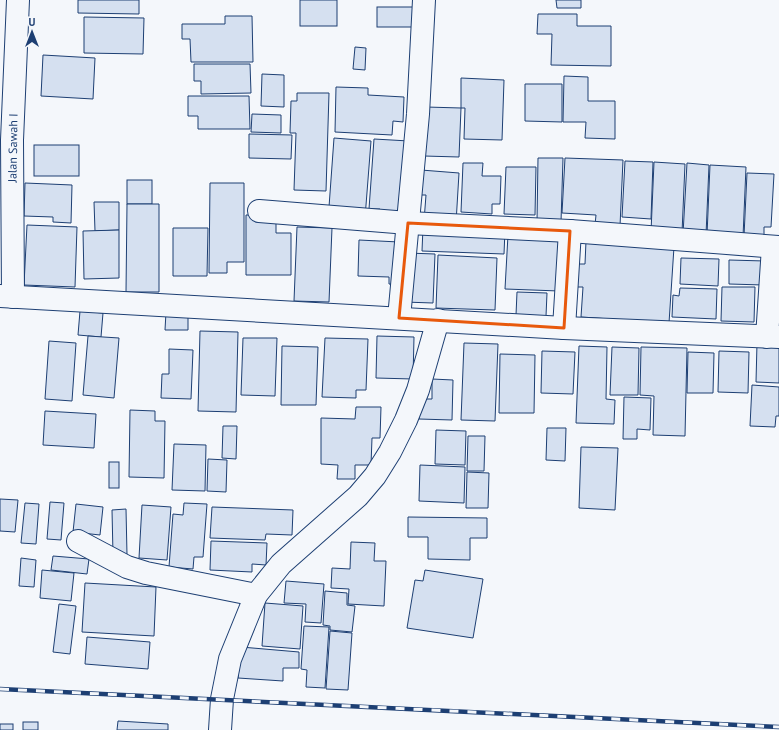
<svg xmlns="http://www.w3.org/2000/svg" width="779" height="730" font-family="'PT Sans',sans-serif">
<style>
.building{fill:#d5e0f0;stroke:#1d3f73}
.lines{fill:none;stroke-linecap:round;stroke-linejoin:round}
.minor-casing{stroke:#1d3f73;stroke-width:24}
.minor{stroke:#f4f7fb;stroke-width:22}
.rail-casing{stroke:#1d3f73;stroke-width:4.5}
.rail{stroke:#f4f7fb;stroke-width:3;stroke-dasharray:9;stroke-linecap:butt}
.marked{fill:none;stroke:#e8590c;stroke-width:3;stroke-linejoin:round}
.labels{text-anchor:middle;stroke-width:3;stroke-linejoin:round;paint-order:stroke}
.street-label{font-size:12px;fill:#1d3f73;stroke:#f4f7fb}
</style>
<rect width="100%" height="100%" fill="#f4f7fb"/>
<g class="building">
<path d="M78,0H139V14L78,13Z"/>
<rect x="300" y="0" width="37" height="26"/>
<path d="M556,0H581V8H557Z"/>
<rect x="377" y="7" width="39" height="20"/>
<path d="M538,14H577V26H611V66L551,65L552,34H537Z"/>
<path d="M225,16H252L253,62H191L190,39H182V24H225Z"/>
<path d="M84,17L144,18L143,54L84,53Z"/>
<path d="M355,47L366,48L365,70L353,69Z"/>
<path d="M43,55L95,58L93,99L41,96Z"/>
<path d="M194,64H250L251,93L201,94V81H194Z"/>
<path d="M262,74L284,75V107L261,106Z"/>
<path d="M564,76L588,77V101H615V139L585,138L586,122H563Z"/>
<path d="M461,78L504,80L502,140L464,139L465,108H461Z"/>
<path d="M525,84H562V122L525,121Z"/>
<path d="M336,87L368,88V95L404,97L403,122L393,121L392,135L335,132Z"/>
<path d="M297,93H329L326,191L294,190L296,133H290L291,101H297Z"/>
<path d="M188,96H249L250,129H198V116H188Z"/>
<path d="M426,107L461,108L459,157L424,156Z"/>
<path d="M252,114L281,115V133L251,132Z"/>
<path d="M249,134L292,135L291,159L249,158Z"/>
<path d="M334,138L371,141L365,218L329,207Z"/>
<path d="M374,139L409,141L405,218L379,217L380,209H369Z"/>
<rect x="34" y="145" width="45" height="31"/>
<path d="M538,158H563L561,222H537Z"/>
<path d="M565,158L623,160L620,226L595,225L596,215L562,213Z"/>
<path d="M625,161L653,162L651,219L622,217Z"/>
<path d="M654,162L685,164L682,233L651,232Z"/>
<path d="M463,163H483L482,176H501L500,204H492V214L461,212Z"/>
<path d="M687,163L709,165L706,235L683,234Z"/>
<path d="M710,165L746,167L743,237L707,235Z"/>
<path d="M506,167H536L535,215L504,214Z"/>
<path d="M421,170L459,173L456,223L424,221L426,195H419Z"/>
<path d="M747,173L774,174L771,227H764V237L744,236Z"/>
<rect x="127" y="180" width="25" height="24"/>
<path d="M25,183L72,185L71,223L53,222V217L24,216Z"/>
<path d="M210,183H244V262H227V273H209Z"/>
<path d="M94,202H119V230L95,231Z"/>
<path d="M127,204H159V292H126Z"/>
<path d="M246,215H276V233H291V275H246Z"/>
<path d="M27,225L77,227L75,287L24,285Z"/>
<path d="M297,227L332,228L329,302L294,301Z"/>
<path d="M423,227L505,230L504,254L422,251Z"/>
<path d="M173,228H208L207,276H173Z"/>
<path d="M119,230V278L84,279L83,231Z"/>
<path d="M508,235L561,237L559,291L505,289Z"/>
<path d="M359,240L399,242L397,285L389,284V277L358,276Z"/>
<path d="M586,241L674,247L669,323L581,317L583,287H573L575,264H585Z"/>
<path d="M407,253L435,254L433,303L404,302Z"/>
<path d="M438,255L497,258L495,310L436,308Z"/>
<path d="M681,258L719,259L718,286L680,284Z"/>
<path d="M729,260L765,261L764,285L729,284Z"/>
<path d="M722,287H755L754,322L721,321Z"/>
<path d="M680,288L717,289L716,319L672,317L673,295L679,296Z"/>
<path d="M517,292L547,293L546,316L516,315Z"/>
<path d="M80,311L103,313L101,337L78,335Z"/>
<path d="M166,312L188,313V330H165Z"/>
<path d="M200,331L238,332L236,412L198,411Z"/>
<path d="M88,336L119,338L114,398L83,395Z"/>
<path d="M377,336L414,337L413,379L376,378Z"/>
<path d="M243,338H277L275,396L241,395Z"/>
<path d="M325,338L368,339L366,390H356V398L322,397Z"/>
<path d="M49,341L76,343L72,401L45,399Z"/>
<path d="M464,343L498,344L495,421L461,420Z"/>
<path d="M757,343L779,344V383L756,382Z"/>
<path d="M282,346L318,347L316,405H281Z"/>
<path d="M579,346L607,347L606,399L615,400L614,424L576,423Z"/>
<path d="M612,347L639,348L638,395H610Z"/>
<path d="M641,347L687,348L685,436L653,435L654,396L640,395Z"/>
<path d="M169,349L193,350L191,399L161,398L162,374H169Z"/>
<path d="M542,351L575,352L573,394L541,393Z"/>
<path d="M719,351L749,352L748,393L718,392Z"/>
<path d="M688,352L714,353L713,393H687Z"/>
<path d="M500,354L535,355L534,413H499Z"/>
<path d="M432,379L453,380L452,420L419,419L420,399H432Z"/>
<path d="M752,385L779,387V416H776L775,427L750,426Z"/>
<path d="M624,397L651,398L650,430L637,429V439H623Z"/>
<path d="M356,407H381L380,438H372L371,465H355V479H337L338,465L321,464V418L355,419Z"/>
<path d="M130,410L155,411V421H165L164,478L129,477Z"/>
<path d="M45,411L96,414L94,448L43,445Z"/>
<path d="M223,426H237L236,459L222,458Z"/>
<path d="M547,428H566L565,461L546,460Z"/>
<path d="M436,430L466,431L465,465L435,464Z"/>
<path d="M468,436H485L484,471H467Z"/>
<path d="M174,444L206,445L205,491L172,490Z"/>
<path d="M581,447L618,448L615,510L579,508Z"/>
<path d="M208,459L227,460L226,492L207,491Z"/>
<rect x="109" y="462" width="10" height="26"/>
<path d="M420,465L465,467L464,503L419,501Z"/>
<path d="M467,472L489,473L488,508H466Z"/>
<path d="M0,499L18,500L15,532L0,531Z"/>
<path d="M50,502L64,503L61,540L47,539Z"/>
<path d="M25,503L39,504L36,544L21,543Z"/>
<path d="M184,503L207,504L203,557H194L193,569L169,567L173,514L183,515Z"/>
<path d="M76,504L103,507L100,535L73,532Z"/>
<path d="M142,505L171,507L167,560L139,558Z"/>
<path d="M212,507L293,510L292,535L266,534L265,540L210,538Z"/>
<path d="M126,509L127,555H113L112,510Z"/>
<path d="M408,517L487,518V538H470V560L428,559V537H408Z"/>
<path d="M211,541L267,543L266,565L252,564V572L210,570Z"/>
<path d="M351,542L375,543L374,561H386L384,606L348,604L349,589L331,588L332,568L350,569Z"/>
<path d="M53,556L89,559L87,574L51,570Z"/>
<path d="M21,558L36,560L34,587L19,586Z"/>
<path d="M42,570L74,573L71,601L40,598Z"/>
<path d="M425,570L483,579L473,638L407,628L415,580L423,581Z"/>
<path d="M286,581L324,584L321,623L305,622L306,604L284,603Z"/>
<path d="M85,583L156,587L154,636L82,632Z"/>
<path d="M325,591L347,593V605L355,606L352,632L330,630V626L323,625Z"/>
<path d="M265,603L303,606L300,649L262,646Z"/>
<path d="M59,604L76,606L70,654L53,652Z"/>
<path d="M304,626L329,627L325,688L306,687L307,670L301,669Z"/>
<path d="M330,631L352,633L348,690L326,689Z"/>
<path d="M87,637L150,642L148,669L85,664Z"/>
<path d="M241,647L299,652V668H283V681L238,678Z"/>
<path d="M118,721L168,724V730H117Z"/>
<rect x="23" y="722" width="15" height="8"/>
<rect x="0" y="724" width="13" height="6"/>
</g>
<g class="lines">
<g class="minor-casing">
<g id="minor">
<path d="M259,211L408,223L570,231L779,247"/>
<path d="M0,296L564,328L779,337"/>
<path d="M13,297L12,140L18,0"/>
<path d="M399,318L418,114L424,0"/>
<path d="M564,328L570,231"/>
<path d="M767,337L773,247"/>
<path d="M78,541L127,567L146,573L256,595"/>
<path d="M220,730L222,699L230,659L256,595L281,564L358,496L375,476L390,452L406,420L418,390L438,320"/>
</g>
</g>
<use href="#minor" class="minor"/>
<g class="rail-casing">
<path id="rail" d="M0,689L779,727"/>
</g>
<use href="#rail" class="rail"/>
</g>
<path class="marked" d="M408,223L570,231L564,328L399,318Z"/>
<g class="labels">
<g class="street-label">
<text transform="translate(13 148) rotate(-89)" y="4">Jalan Sawah I</text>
</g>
</g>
<g transform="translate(32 32)" stroke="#f4f7fb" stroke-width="3" paint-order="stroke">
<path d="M0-3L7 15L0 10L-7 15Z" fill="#1d3f73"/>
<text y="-6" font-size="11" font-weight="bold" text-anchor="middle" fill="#1d3f73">U</text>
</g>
</svg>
